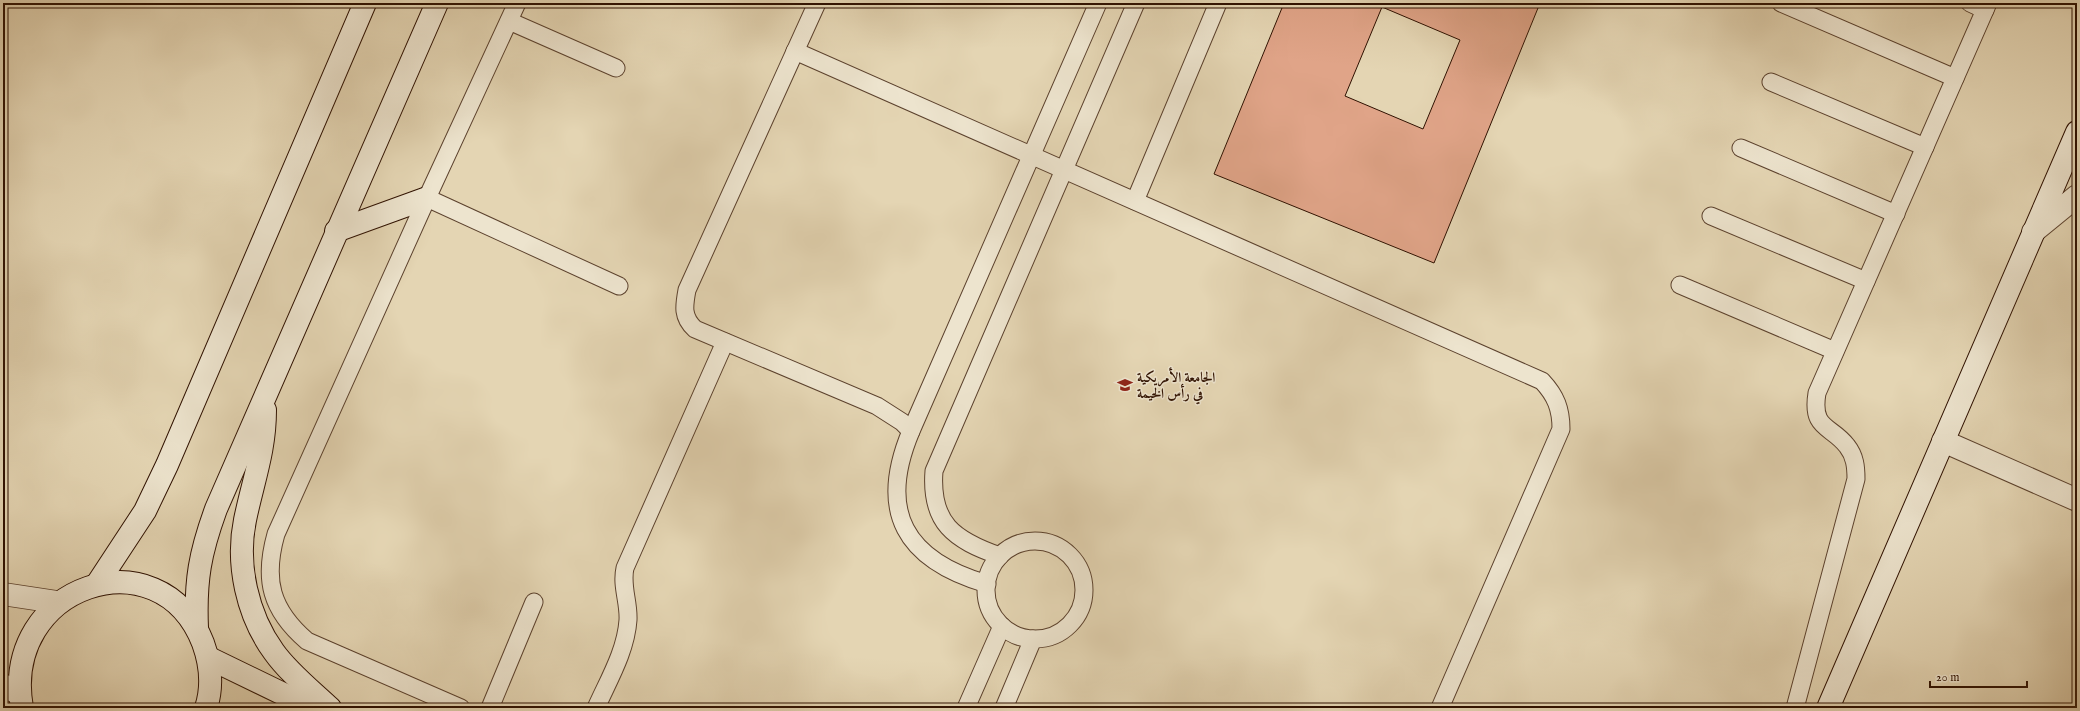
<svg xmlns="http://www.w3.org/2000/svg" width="2080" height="711" font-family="'IM FELL English',Amiri,serif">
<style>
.building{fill:#e0a488;stroke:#2f1101;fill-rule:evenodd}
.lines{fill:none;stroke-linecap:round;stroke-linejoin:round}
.lane-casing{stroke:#5c422e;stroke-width:19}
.street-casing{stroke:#5c422e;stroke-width:24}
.secondary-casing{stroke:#2f1101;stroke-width:24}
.lane{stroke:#ede4ce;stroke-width:17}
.street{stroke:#ede4ce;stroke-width:22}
.secondary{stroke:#ede4ce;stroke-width:22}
.labels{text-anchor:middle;stroke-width:3;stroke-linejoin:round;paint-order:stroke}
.poi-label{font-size:14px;font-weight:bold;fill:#2f1101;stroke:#ede4ce;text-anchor:start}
</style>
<rect width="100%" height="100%" fill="#e4d5b3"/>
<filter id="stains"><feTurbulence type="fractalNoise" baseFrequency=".005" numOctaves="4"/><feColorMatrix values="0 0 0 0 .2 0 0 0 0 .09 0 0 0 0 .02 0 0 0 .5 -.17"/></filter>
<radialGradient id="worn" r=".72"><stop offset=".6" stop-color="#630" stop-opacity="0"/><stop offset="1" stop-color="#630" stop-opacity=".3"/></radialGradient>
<path class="building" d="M1284,3H1526L1538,8L1434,263L1214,174ZM1382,7L1460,40L1423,129L1345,96Z"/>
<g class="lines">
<g class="lane-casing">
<g id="lane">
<path d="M817,3L687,290C684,306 682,317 695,329L877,406L902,422L911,431"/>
<path d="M1781,3L1955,78"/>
<path d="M1970,3L1985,10"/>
<path d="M509,21L616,68"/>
<path d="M795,51L1542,381C1556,396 1561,409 1561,429L1440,708"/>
<path d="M1771,82L1925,147"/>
<path d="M1741,148L1896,214"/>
<path d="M427,198L619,286"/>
<path d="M1135,201L1218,3"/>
<path d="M1711,216L1866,281"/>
<path d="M1680,285L1835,351"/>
<circle cx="1035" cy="590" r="49"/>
<path d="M1000,556C954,540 930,523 934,471L1136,3"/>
<path d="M987,584C905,560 877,512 911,431L1098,3"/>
<path d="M461,708L307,641C271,610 263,580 276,534L427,198L517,3"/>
<path d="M490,708L534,602"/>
<path d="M596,708C608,681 626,651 628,620C629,602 621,586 625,568L725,342"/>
<path d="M966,708L1002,626"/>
<path d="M1004,708L1033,639"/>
<path d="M1795,708L1856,479C1856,467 1855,456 1847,446C1831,425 1811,430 1817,393L1988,3"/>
</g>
</g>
<g class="street-casing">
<g id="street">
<path d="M2033,232L2077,196"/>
<path d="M1943,441L2077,500"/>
<path d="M3,594L56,602"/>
<path d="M3,685L19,694"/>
</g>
</g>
<g class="secondary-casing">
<g id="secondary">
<path d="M336,231L427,198"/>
<path d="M265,410C265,451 253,481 245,520C236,564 247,615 274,652C289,673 311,690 330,708"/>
<path d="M97,584L145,511L167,465L365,3"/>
<path d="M197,628C195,580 200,553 216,509L437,3"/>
<path d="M209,658L312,708"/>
<path d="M22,708C0,585 160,532 203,643C211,665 213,686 206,708"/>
<path d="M1828,708L2077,132"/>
</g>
</g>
<use href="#lane" class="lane"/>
<use href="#street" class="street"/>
<use href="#secondary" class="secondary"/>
</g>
<defs>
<g id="university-bare" transform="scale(1.2)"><path d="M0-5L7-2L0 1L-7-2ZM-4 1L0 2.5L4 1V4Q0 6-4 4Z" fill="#8f2418" stroke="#ede4ce" stroke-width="2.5" paint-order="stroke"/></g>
</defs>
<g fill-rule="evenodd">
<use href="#university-bare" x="1125" y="385"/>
</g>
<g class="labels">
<g class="poi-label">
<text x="1137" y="382">الجامعة الأمريكية<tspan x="1137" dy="16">في رأس الخيمة</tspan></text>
</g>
</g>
<rect width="2080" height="711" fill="none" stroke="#e4d5b3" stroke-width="16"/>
<rect x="4" y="4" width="2072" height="703" fill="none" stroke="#2f1101" stroke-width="2"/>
<rect x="8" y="8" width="2064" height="695" fill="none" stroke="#2f1101"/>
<path d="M1930 681v6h97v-6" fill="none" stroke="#2f1101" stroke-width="2"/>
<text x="1936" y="681" font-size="12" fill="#2f1101" stroke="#ede4ce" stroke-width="3" paint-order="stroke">20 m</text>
<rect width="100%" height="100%" filter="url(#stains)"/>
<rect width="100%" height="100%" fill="url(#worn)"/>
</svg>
